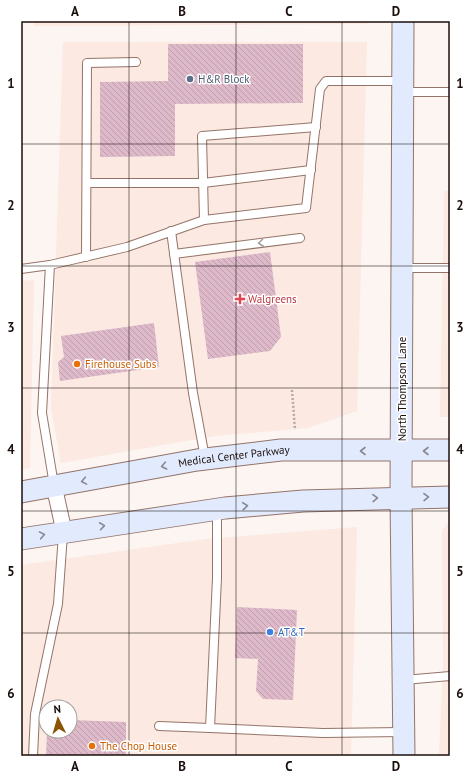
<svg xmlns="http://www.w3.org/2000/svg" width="471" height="777" font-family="'PT Sans',sans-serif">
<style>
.built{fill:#fbe9e2;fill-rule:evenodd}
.building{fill:url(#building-back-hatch)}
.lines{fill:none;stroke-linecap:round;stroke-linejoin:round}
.lane-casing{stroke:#947468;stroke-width:10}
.street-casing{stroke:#947468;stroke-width:17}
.secondary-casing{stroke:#947468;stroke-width:23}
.path{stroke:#b3aba7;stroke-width:2.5;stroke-dasharray:2 2;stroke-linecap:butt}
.lane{stroke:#fff;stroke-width:8}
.street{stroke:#fff;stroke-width:15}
.secondary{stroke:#e2eafe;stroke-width:21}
.oneway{stroke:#a49f9d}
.oneway2{stroke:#888791}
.grid{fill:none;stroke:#1b0f0b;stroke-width:1;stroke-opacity:0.55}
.service-dot{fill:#5c6f8a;stroke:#fff;stroke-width:1.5}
.health-dot{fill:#e0444e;stroke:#fff;stroke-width:1.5}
.food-dot{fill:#e8710a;stroke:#fff;stroke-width:1.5}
.shop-dot{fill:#3f7fe0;stroke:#fff;stroke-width:1.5}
.labels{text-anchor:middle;stroke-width:3;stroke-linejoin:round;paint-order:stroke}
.service-label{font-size:11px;fill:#4e5e75;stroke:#fff;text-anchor:start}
.health-label{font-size:11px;fill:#be3a42;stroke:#fff;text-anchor:start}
.food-label{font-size:11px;fill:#c56008;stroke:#fff;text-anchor:start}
.street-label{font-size:11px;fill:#1b0f0b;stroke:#fff}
.shop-label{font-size:11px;fill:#366cbe;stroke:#fff;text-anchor:start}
.neatline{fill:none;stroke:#1b0f0b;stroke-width:1.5}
.grid-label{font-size:13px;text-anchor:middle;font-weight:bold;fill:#1b0f0b}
</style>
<defs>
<pattern id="building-back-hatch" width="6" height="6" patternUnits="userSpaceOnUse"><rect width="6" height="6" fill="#ddb9c9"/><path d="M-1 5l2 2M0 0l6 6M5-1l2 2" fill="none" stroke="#bd9eab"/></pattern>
</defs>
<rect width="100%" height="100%" fill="#fcf5f2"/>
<g class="built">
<path d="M34,21H369V24L34,26Z"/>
<path d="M63,42H367L357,411L308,428L215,436L61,463L51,408Z"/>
<path d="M450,190V417H440L444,191Z"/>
<path d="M34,280L30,468L21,470V281Z"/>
<path d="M450,520V756H439L443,665L442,531Z"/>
<path d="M357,527L351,756H21V565L206,539ZM46,707H70V731H46Z"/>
</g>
<g class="building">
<path d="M168,44H303V103L175,104V156L100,157V82L168,81Z"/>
<path d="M270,252L281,337L270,351L208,359L195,262Z"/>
<path d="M154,323L159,367L60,381L58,362L64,357L61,336Z"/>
<path d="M237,607L297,610L293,700L263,699L256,691L258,659L235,658Z"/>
<path d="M70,720L126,722V756H46L47,731H70Z"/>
</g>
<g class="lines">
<g class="lane-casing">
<g id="lane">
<path d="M403,92H450"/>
<path d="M87,183H203L311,170"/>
<path d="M204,220L202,136L316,127"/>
<path d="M171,231L193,393L205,458"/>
<path d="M174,254L300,238"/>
<path d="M86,257L87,63L136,62"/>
<path d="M50,265L42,413L54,485"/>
<path d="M402,268H450"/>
<path d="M21,269L50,265L127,247L204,220L306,208L320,89L326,81H402"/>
<path d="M217,509V578L210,728L323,733L403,732"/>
<path d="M404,680L450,676"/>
<path d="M159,726L210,728"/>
<path d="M33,756L35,714L58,604L63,534"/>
</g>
</g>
<g class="street-casing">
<path id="street" d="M54,486L64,531"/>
</g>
<g class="secondary-casing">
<g id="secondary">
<path d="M403,21L401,497L404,756"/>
<path id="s1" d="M21,492L197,460L281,450H450"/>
<path d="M21,539L225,508L303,501L450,497"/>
</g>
</g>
<path class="path" d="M292,390L295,430"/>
<use href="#lane" class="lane"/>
<use href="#street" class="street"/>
<use href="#secondary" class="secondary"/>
</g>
<defs><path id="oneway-chevron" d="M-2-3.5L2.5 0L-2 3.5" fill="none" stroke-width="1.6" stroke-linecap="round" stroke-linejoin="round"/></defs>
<use class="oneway" href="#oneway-chevron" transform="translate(261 243) rotate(173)"/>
<g class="oneway2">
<use href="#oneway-chevron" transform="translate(363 451) rotate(-180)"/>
<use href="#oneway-chevron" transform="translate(426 451) rotate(180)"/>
<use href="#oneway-chevron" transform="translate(164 466) rotate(169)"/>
<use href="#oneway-chevron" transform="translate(84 481) rotate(170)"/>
<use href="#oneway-chevron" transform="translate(426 497) rotate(-1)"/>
<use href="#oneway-chevron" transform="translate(375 498) rotate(-2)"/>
<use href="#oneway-chevron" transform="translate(245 506) rotate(-5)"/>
<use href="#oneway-chevron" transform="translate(102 526) rotate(-8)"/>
<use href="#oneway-chevron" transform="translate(42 535) rotate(-10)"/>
</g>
<path class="grid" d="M129,21V756M236,21V756M342,21V756M21,144H450M21,266H450M21,388H450M21,511H450M21,633H450"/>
<circle class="service-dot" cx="190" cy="79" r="4"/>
<path class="health-dot" d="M238 293h4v4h4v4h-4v4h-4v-4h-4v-4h4z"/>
<g class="food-dot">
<circle cx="77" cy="364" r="4"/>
<circle cx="92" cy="746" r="4"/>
</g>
<circle class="shop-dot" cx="270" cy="632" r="4"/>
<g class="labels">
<g class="service-label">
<text x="198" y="83">H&amp;R Block</text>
</g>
<g class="health-label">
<text x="248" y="303">Walgreens</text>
</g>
<g class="food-label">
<text x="85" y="368">Firehouse Subs</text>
<text x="100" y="750">The Chop House</text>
</g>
<g class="street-label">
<text transform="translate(402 389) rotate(-90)" y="4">North Thompson Lane</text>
<text dy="4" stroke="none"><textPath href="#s1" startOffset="216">Medical Center Parkway</textPath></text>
</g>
<g class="shop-label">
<text x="278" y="636">AT&amp;T</text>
</g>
</g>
<rect width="471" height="777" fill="none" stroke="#ffffff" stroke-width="44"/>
<g transform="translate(58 719) rotate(355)"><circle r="19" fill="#ffffff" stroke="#a49f9d"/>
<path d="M0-3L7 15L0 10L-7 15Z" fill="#8b5306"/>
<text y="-6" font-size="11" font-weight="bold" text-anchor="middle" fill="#1b0f0b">N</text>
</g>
<rect x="22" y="22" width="427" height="733" class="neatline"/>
<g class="grid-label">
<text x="75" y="16">A</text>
<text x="182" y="16">B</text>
<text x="289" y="16">C</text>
<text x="396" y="16">D</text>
<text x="11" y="88">1</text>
<text x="460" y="88">1</text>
<text x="11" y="210">2</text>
<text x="460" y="210">2</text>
<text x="11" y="332">3</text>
<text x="460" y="332">3</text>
<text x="11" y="454">4</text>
<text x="460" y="454">4</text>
<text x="11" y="576">5</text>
<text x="460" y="576">5</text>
<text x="11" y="698">6</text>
<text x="460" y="698">6</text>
<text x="75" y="771">A</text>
<text x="182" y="771">B</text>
<text x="289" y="771">C</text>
<text x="396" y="771">D</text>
</g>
</svg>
